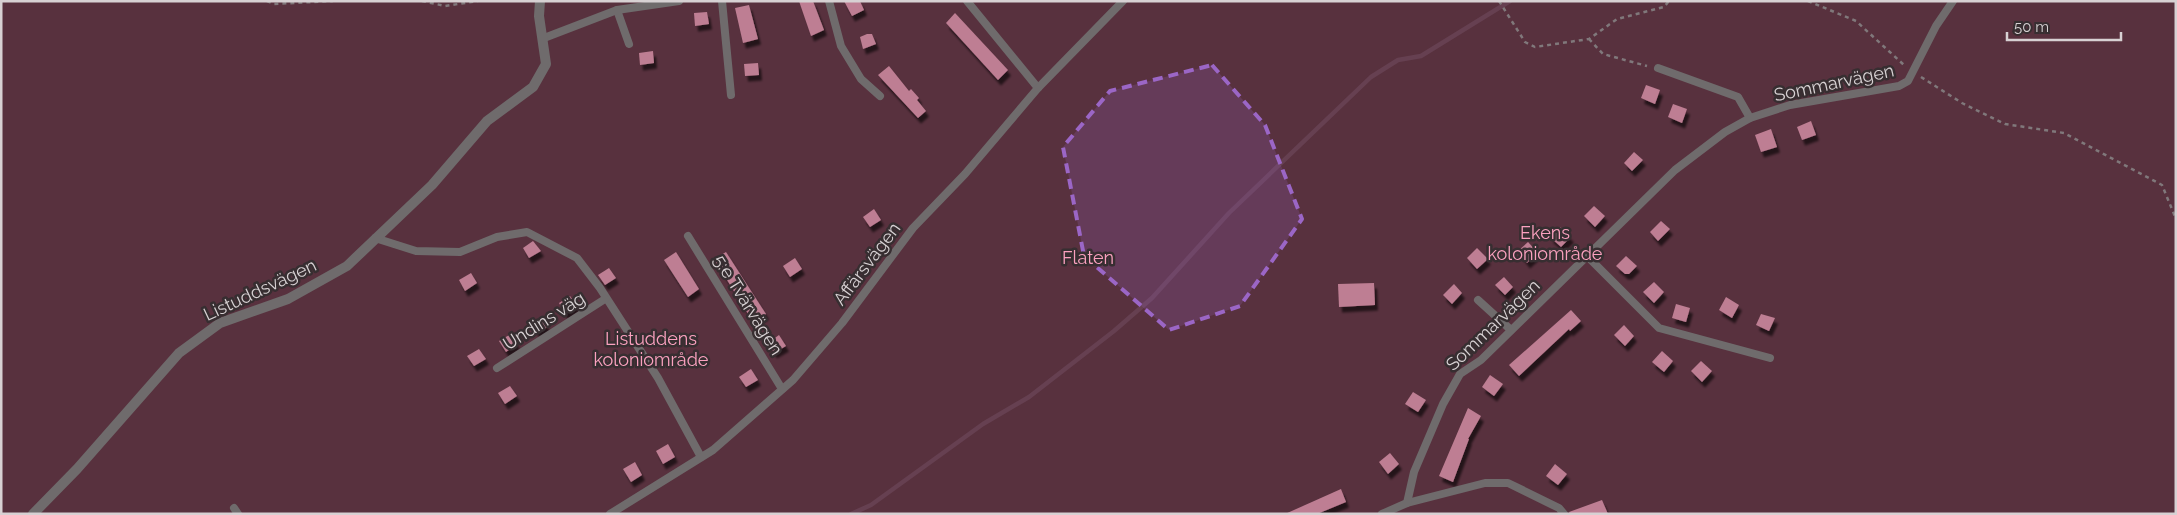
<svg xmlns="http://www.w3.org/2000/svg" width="2177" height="515" font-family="Raleway,sans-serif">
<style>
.green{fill:#58313e}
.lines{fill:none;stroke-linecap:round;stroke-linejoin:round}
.stream{stroke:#664051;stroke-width:4.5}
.building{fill:#be7e93;filter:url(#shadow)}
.path{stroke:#80787b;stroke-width:2.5;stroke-dasharray:4 4;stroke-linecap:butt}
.service{stroke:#6f6b6c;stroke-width:8}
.minor{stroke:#6f6b6c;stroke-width:10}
.marked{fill:#9b66c6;fill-opacity:0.2;stroke:#9b66c6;stroke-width:4;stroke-dasharray:10 6;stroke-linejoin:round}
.labels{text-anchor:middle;stroke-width:5;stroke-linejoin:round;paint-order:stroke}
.street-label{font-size:18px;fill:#d7d1d3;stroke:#372e31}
.park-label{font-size:18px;fill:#fba1bf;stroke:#372e31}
</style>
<defs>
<filter id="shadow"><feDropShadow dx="3" dy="5.5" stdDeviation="1" flood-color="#0009"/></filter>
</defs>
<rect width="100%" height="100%" fill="#372e31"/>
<rect class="green" x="1" y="1" width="2175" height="513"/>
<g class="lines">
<path class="stream" d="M851,514L871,505L983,424L1029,397L1114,331L1152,298L1229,213L1371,77L1398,60L1421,56L1510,1"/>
</g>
<g class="building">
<path d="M799,1H813L824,30L811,36Z"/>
<path d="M844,1H860L864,10L852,16Z"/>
<path d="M749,5L758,39L743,43L735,8Z"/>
<path d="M707,12L709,24L695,26L694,13Z"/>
<path d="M955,13L1008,70L998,80L946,23Z"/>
<path d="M867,34H872L876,44L863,49L860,37Z"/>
<path d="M653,51L654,63L640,65L639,53Z"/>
<path d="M758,63L759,75L745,76L744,64Z"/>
<path d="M889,66L909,91L911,89L919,98L917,100L926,111L918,118L878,75Z"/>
<path d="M1646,85L1660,90L1655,104L1641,98Z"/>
<path d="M1673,104L1687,109L1682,123L1668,117Z"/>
<path d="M1811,121L1816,135L1802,140L1797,127Z"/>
<path d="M1771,129L1777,147L1761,152L1755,135Z"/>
<path d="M1634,152L1643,160L1632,171L1624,163Z"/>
<path d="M1594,206L1605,216L1595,227L1584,216Z"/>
<path d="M874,209L881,220L870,227L863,217Z"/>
<path d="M1661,221L1670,229L1658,241L1650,232Z"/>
<path d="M1560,227L1571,237L1561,247L1550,237Z"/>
<path d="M533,241L541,251L529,258L523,248Z"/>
<path d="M1528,242L1538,253L1527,263L1518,251Z"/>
<path d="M1477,248L1488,259L1477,269L1467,258Z"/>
<path d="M676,252L699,289L688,297L664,260Z"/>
<path d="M726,252L766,314L753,322L714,259Z"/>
<path d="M1626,256L1637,266L1629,274H1625L1616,266Z"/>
<path d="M795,258L802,269L790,277L783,266Z"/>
<path d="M609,268L616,278L605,285L598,275Z"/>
<path d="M471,273L477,283L465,291L459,280Z"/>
<path d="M1504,277L1513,287L1505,295L1495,285Z"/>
<path d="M1654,282L1664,292L1654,303L1643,292Z"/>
<path d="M1374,283L1375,305L1339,307L1338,284Z"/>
<path d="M1454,284L1462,293L1452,304L1443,295Z"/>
<path d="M570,296L577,306L565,314L559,303Z"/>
<path d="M1726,297L1739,305L1732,318L1719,310Z"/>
<path d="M1676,304L1690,308L1686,322L1672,318Z"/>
<path d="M1571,310L1581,321L1570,331L1569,329L1519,376L1509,365Z"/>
<path d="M1761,314L1775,318L1769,331L1756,325Z"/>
<path d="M541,317L548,327L537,333L531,323Z"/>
<path d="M1624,325L1634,336L1625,346L1614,335Z"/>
<path d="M511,334L517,344L506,352L499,341Z"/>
<path d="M779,335L786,346L774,353L768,343Z"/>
<path d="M479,349L486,359L474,366L467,356Z"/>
<path d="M1662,351L1673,361L1664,372L1652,362Z"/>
<path d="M1701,361L1712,371L1702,382L1691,371Z"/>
<path d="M751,369L758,380L746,387L739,377Z"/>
<path d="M1490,375L1503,384L1494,396L1482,387Z"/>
<path d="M510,386L517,396L505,404L498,393Z"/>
<path d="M1413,392L1426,400L1418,412L1405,404Z"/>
<path d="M1468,408L1481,416L1468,439H1469L1453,482L1439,476Z"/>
<path d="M668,444L675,457L663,464L656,451Z"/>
<path d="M1390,453L1399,464L1388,474L1379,462Z"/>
<path d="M635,462L642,475L631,482L623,469Z"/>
<path d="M1555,464L1567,474L1558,485L1546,476Z"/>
<path d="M1341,489L1346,502L1317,514H1285Z"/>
<path d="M1602,500L1608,514H1570L1569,512Z"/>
</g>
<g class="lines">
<g class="path">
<path d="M267,1L274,4L333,1"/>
<path d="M422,1L445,6L478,1"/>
<path d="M1499,1L1525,42L1535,47L1589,39L1617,19L1664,7L1669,1"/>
<path d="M1808,1L1856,21L1904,65"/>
<path d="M1589,39L1603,54L1647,66"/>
<path d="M1921,77L1962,103L2005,124L2064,133L2162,185L2176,219"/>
</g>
<g class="service">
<path d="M722,1L731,95"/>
<path d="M829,1L841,46L861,79L880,96"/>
<path d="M967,1L1038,88"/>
<path d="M617,10L629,44"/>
<path d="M544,38L617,10L679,1"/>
<path d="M1658,68L1738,97L1750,118"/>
<path d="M688,236L782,389"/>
<path d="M375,238L416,251L460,252L497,237L527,232L577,258L600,288L658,378L701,457"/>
<path d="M1587,256L1659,328L1770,358"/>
<path d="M1478,300L1511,330"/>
<path d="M497,368L605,299"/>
<path d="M1407,503L1485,483H1508L1559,508L1564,514"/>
<path d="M234,508L238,514"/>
<path d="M610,514L713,450L793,380L842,323L913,228L965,174L1038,88L1123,1"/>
<path d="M1382,514L1407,503L1414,472L1443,404L1460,374L1481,360L1675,170L1725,132L1750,118L1790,105L1899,86L1908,81L1936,26L1953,1"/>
</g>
<path class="minor" d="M33,514L77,469L179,353L220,323L288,299L347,266L432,185L487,121L533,87L546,64L539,16L540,1"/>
</g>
<path class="marked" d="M1212,65L1265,125L1302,219L1240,306L1169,330L1084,256L1063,147L1110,91Z"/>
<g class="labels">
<g class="street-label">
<text transform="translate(1834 83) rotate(-12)" y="6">Sommarvägen</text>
<text transform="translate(867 264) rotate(-53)" y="6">Affärsvägen</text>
<text transform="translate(260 290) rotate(-25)" y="6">Listuddsvägen</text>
<text transform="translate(748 305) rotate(58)" y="6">5:e Tvärvägen</text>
<text transform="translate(544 321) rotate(-32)" y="6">Undins väg</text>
<text transform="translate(1493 325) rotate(-44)" y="6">Sommarvägen</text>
</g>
<g class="park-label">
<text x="1545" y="239">Ekens<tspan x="1545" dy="21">koloniområde</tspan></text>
<text x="1088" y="264">Flaten</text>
<text x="651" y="345">Listuddens<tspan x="651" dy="21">koloniområde</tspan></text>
</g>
</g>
<rect width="2177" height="515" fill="none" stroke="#d7d1d3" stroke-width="5"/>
<path d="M2007 32v8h114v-8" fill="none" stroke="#d7d1d3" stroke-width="2.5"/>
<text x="2014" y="32" font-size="15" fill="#d7d1d3" stroke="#372e31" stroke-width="4" paint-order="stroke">50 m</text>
</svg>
